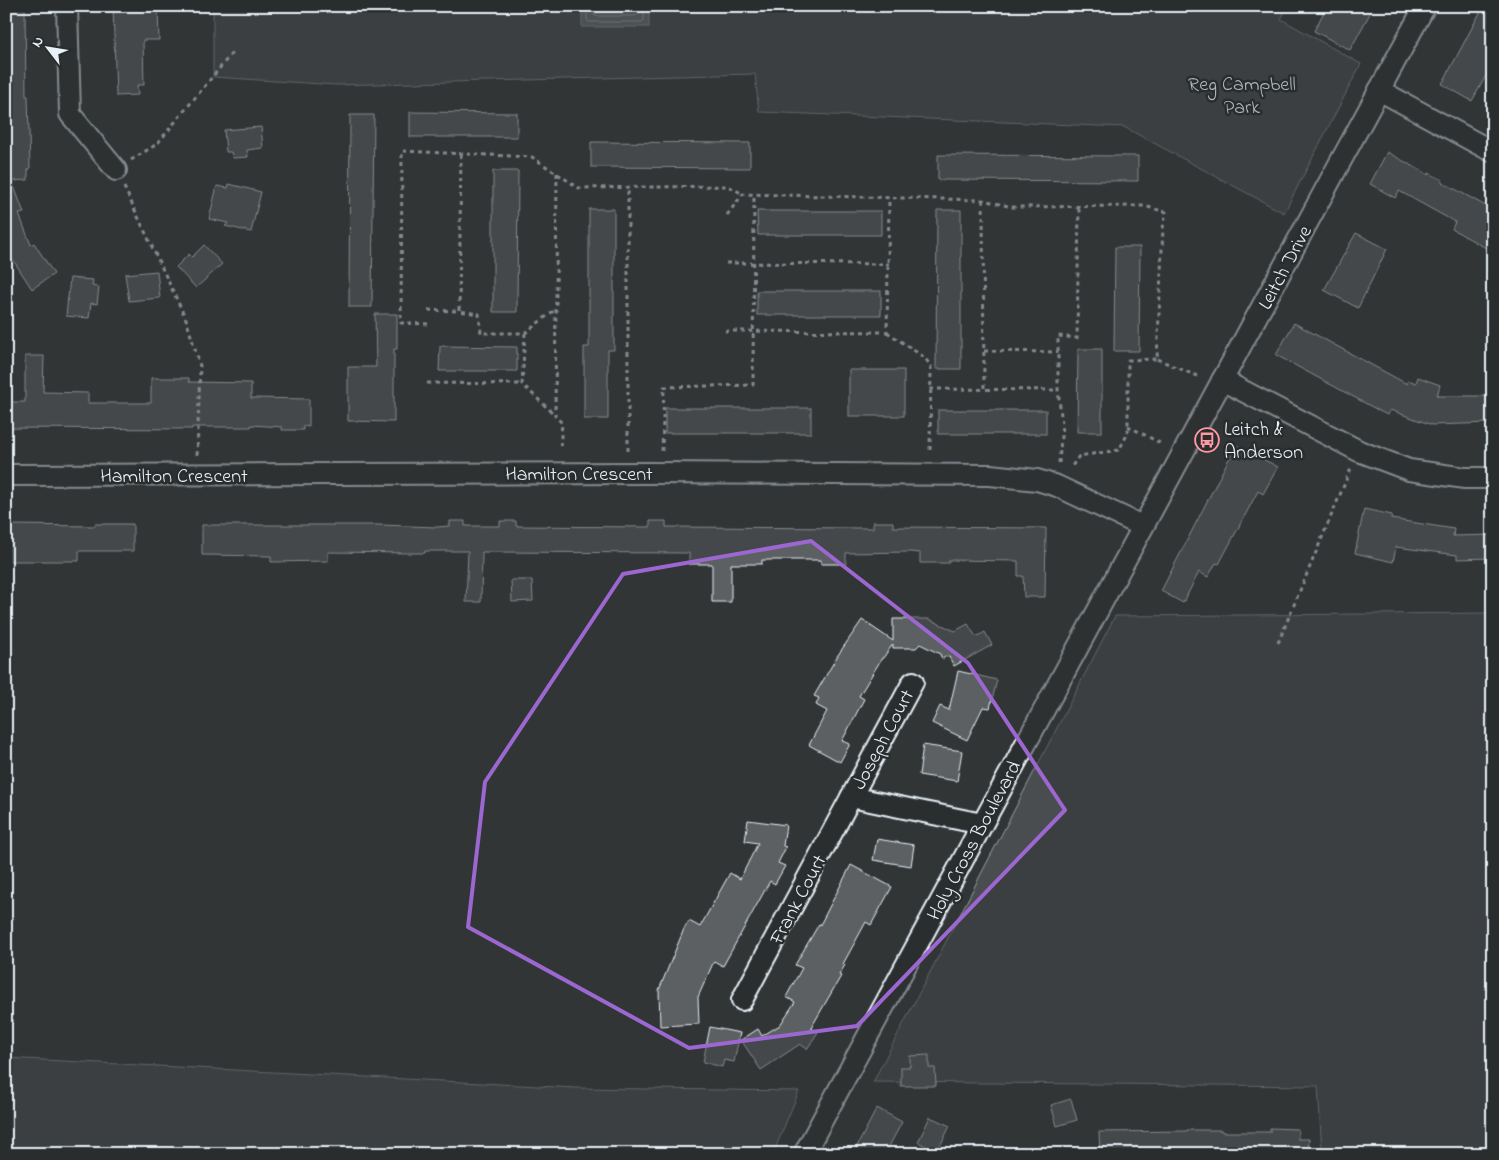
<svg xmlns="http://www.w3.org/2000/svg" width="1499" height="1160" font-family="'Indie Flower',sans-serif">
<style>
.green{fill:#494d4f;stroke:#989fa4}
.water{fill:#6e7376;stroke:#9fa5aa}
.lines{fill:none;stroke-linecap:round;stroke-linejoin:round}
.shore{stroke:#b7bfc4;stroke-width:1}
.building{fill:#5c6063;stroke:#e8f1f8}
.street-casing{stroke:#e8f1f8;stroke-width:24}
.path{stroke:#e8f1f8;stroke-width:3;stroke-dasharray:4 4;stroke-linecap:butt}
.street{stroke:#2a2d2e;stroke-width:20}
.marked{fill:none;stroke:#9c67d0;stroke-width:4;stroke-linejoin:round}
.labels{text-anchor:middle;stroke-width:5;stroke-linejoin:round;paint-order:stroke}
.park-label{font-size:20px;fill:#b0b8bd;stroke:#2a2d2e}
.street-label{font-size:20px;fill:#e8f1f8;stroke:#2a2d2e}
.poi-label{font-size:20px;fill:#e8f1f8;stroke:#2a2d2e;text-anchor:start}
</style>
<rect width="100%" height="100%" fill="#323536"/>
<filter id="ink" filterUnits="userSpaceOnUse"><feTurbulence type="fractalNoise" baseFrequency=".02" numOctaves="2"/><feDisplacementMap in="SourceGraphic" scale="10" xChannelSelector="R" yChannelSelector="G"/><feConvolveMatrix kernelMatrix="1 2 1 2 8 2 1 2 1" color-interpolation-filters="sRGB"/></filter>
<g filter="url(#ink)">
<g class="green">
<path d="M213,6H1288L1281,19L1361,64L1284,213L1124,127L759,112L755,74L336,85L213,77Z"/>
<path d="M1493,613V1154H1322L1318,1086L873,1082L1115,616Z"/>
<path d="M6,1058L576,1088L799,1091L773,1154H6Z"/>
</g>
<rect class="water" x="582" y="6" width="67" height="21"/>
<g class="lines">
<g class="shore">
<path d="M587,6V20L589,22H642L644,20V6"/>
<path d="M593,6V14L595,16H635L638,14V6"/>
</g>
</g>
<g class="building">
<path d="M113,6H158L159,40H143L144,85H137L138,95L116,96Z"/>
<path d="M1327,6H1374L1350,50L1314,31Z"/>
<path d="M1483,7L1493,13V63L1472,101L1442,84Z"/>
<path d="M25,8L26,96H28L30,169L28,170V180L12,181L24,213L19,214L31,245L34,243L54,274L32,289L6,249V9Z"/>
<path d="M410,112L517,113V137H410Z"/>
<path d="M350,115H374L372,307H349Z"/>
<path d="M261,127L263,148L247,150L248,157L233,158L231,152H226L224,130Z"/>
<path d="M591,142L750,143V168L591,167Z"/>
<path d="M1387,152L1429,175V173L1443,180L1442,182L1493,210V252L1452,229L1455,222L1399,191L1395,198L1370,184Z"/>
<path d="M938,155L1138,156V181L938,180Z"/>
<path d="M493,171H518L517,312H493Z"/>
<path d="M229,184L261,192L251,232L225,226L228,223L209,219L217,186L228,188Z"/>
<path d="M589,209H614V350H608V419H584V347H589Z"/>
<path d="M937,210H961V369H936Z"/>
<path d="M757,211H881V235H758Z"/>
<path d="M1356,233L1387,249L1358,308L1324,290Z"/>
<path d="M204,245L222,264L196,288L176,267L189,254L192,257Z"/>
<path d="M1115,247H1140L1139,351H1114Z"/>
<path d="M157,271L160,298L129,301L125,274Z"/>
<path d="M70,278L93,280L92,286L99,287L97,304L91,303L89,318L66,316Z"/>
<rect x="757" y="291" width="124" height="24"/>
<path d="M375,314H397V349H394V422L348,421V367H376Z"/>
<path d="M1294,323L1407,384L1408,380L1416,383L1418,377L1440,385L1437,396H1493V423L1432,425L1390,410L1387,415L1276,355Z"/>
<path d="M440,346L517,347V371H439Z"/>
<path d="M1078,349H1102V432H1077Z"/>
<path d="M25,356H44L43,392L88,393V403H151V378H189V382L251,383V398L309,399V427L303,426V430H282V427L251,425V427H192V429L6,428V402H25Z"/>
<rect x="849" y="370" width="55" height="46"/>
<rect x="665" y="408" width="146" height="25"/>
<rect x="938" y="410" width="108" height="24"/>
<path d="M1236,445L1278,467L1263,494L1258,491L1219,564L1216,563L1208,577L1199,572L1183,603L1161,591Z"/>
<path d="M1364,509L1392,515L1391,519L1454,529L1453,536L1493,535V558L1457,559V555L1396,547L1393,562L1355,553Z"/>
<path d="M450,521H465V526H500V521H516V526L650,527V521H666V527L873,528V522H893V527L1046,528L1045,597H1024L1023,576H1018V561L949,560V563H920V553L910,552L846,553V564H821V560H762V564H731V602H712V564H689V553L482,552L481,602H466L468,551H425V553H412L328,552V561L271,562V556L202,555V525H380L437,527L450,526Z"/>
<path d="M95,524H133V551H79V561H9L10,525L95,526Z"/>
<path d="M511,580H532L533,601L512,602Z"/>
<path d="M893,619H929L955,631L968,624L976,637L985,632L992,645L954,666L948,655L942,659L940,654L920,644L916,648H893V644L883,658H882L859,696L864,699L842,741L850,744L840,762L809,745L827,711L816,705L819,698L814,696L838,655L862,620L893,641Z"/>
<path d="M958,671L997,680L990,708L983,707L967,740L932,723L940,706L949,710Z"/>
<path d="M923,745L962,751L957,781L919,775Z"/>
<path d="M748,820L786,825L783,846L786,847L778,863L785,866L775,884L770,881L723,966L714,961L698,997L699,1024L660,1026L659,990L684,929L689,921L700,927L730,873L740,879L758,843L745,841Z"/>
<path d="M877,839L914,845L911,866L873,860Z"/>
<path d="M851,865L892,887L871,925L866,922L843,964L845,965L839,975L841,976L811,1028L818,1032L807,1049L800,1044L761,1070L741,1040L758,1029L762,1036L780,1025L795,1002L786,997L802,968L795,965L819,924L820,925Z"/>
<path d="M710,1027L740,1033L734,1062L724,1060L722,1067L703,1062Z"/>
<path d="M929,1055V1068H935L936,1086H901V1067H910V1056Z"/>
<path d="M1071,1099L1077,1120L1057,1126L1051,1105Z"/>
<path d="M877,1108L902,1122L885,1154H853Z"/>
<path d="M930,1117L950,1126L937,1152L918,1142Z"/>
<path d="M1270,1128L1298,1129V1139H1309L1308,1154H1100L1099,1132L1187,1131V1130H1222V1132H1270Z"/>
</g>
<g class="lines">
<g class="street-casing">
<g id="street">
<path d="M67,6L70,114L116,170"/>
<path d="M1379,90L1493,152"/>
<path d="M1222,380L1359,451L1409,470L1465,478H1493"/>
<path d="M6,475L651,473L990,475L1037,480L1057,486L1142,526"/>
<path d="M851,797L982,824"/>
<path d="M742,1000L913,682"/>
<path d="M804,1154C1011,771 1217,388 1425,6"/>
</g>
</g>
<g class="path">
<path d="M461,154L459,311L479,314L481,333H525L556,309"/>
<path d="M131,160L157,144L232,53"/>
<path d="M557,173L555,416L562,423L560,450"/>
<path d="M124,187L186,319L200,366L197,457"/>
<path d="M983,200L984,389"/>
<path d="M727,215L743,194L983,200L1012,207L1144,206L1166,212L1163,228L1157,359L1128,360V433L1119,450L1079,456L1072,466"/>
<path d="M726,263L889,264"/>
<path d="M428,310L459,311"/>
<path d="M428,324L401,323L402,151L532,157L579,188L728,186L743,194"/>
<path d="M725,331L887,332L889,199"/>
<path d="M887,332L924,357L931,366L930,451"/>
<path d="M525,333L522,384L555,415"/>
<path d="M984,351L1058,352"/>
<path d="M1157,359L1197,376"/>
<path d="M427,383L522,384"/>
<path d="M930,389L1058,390"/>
<path d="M1128,426L1160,443"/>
<path d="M628,451V187"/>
<path d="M662,451L664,387L753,385L754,195"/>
<path d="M1059,463L1062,424L1058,390V336L1077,338L1079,207"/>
<path d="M1278,643L1352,466"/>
</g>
<use href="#street" class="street"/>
</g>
</g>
<path d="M0 0H1499V1160H0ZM811,541L968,663L1065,810L857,1026L689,1048L468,927L485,782L623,574Z" fill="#323536" fill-opacity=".55" fill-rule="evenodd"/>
<path class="marked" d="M811,541L968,663L1065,810L857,1026L689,1048L468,927L485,782L623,574Z"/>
<defs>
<g id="bus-ring" transform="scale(1.25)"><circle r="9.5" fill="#2a2d2e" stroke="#ff9aa2" stroke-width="1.5"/><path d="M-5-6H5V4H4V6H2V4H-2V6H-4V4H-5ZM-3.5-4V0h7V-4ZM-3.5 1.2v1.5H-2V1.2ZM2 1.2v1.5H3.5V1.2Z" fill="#ff9aa2"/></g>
</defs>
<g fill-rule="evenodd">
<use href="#bus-ring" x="1207" y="440"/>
</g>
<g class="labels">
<g class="park-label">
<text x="1242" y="90">Reg Campbell<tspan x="1242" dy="23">Park</tspan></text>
</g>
<g class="street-label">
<text transform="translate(1284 267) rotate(-62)" y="7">Leitch Drive</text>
<text x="579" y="480">Hamilton Crescent</text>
<text x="174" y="482">Hamilton Crescent</text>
<text transform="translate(882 739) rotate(-62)" y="7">Joseph Court</text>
<text transform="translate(973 840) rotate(-62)" y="7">Holy Cross Boulevard</text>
<text transform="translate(797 899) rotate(-62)" y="7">Frank Court</text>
</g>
<g class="poi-label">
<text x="1224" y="435">Leitch &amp;<tspan x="1224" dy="23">Anderson</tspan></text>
</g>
</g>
<rect width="1499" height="1160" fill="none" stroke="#2a2d2e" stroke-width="25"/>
<rect x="12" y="12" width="1474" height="1135" fill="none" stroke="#e8f1f8" stroke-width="2" filter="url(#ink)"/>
<g transform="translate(48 48) rotate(301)" stroke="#2a2d2e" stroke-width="4" paint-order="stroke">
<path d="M0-4L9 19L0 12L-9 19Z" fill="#e8f1f8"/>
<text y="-8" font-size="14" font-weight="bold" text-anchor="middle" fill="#e8f1f8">N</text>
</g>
</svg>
